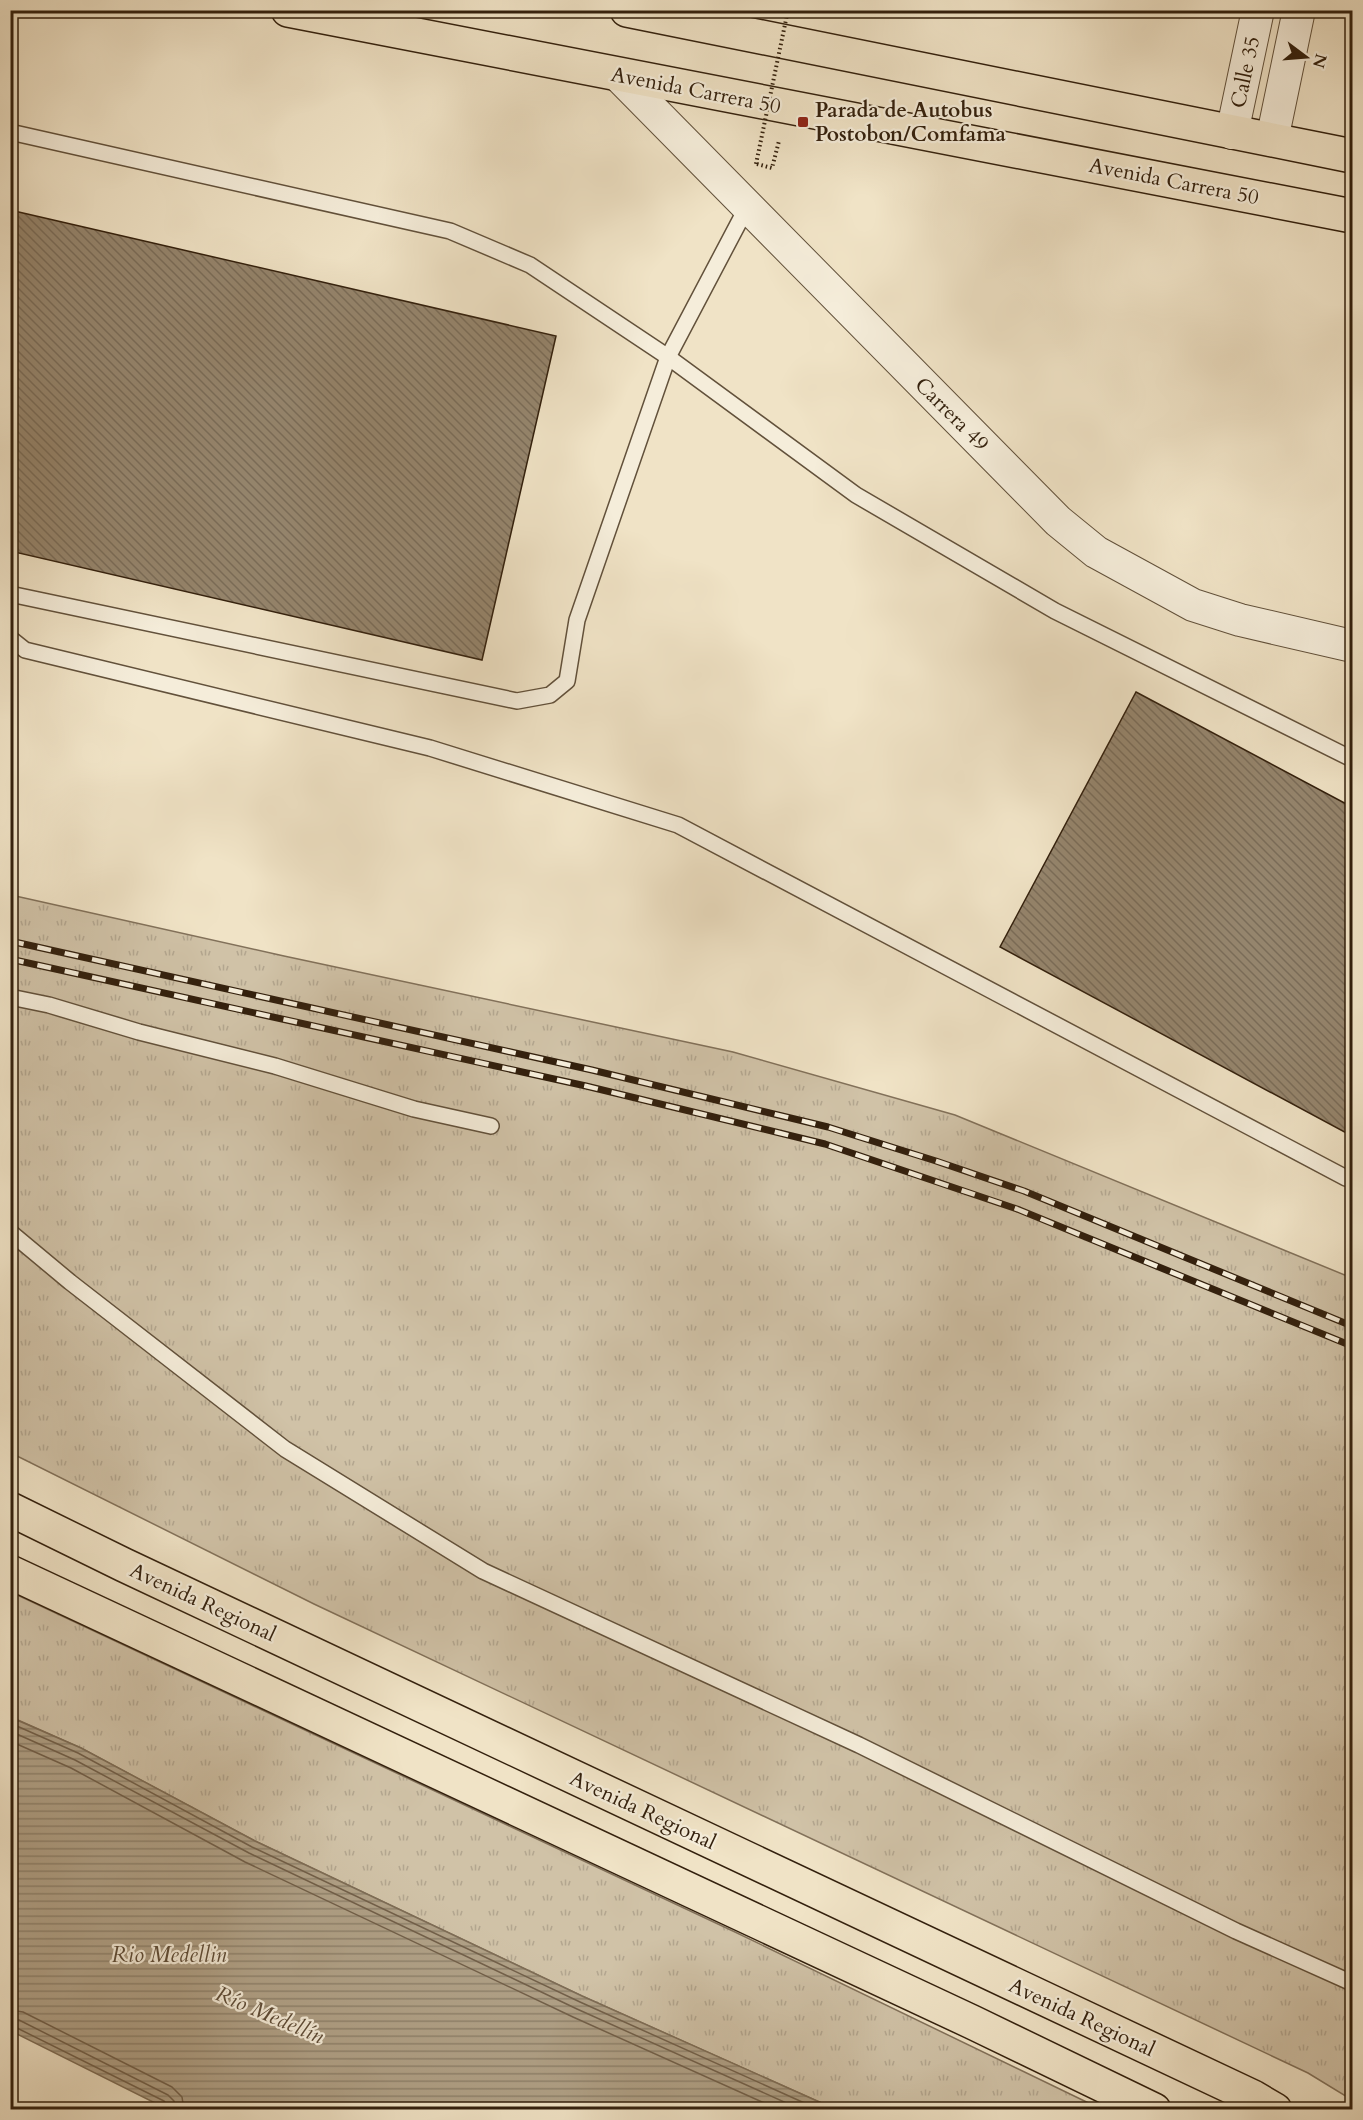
<svg xmlns="http://www.w3.org/2000/svg" width="1363" height="2120" font-family="Cardo,serif">
<style>
.grass{fill:url(#grass-tufts);stroke:#82715a;stroke-width:1.5}
.water{fill:url(#water-rules);stroke:#7e6d56;stroke-width:1.5}
.lines{fill:none;stroke-linecap:round;stroke-linejoin:round}
.shore{stroke:#72604a;stroke-width:1.5}
.building{fill:url(#building-back-hatch);stroke:#33200d;stroke-width:1.5}
.service-casing{stroke:#62513b;stroke-width:18}
.minor-casing{stroke:#62513b;stroke-width:34}
.primary-casing{stroke:#33200d;stroke-width:36}
.trunk-casing{stroke:#33200d;stroke-width:36}
.path{stroke:#33200d;stroke-width:4;stroke-dasharray:1.5 3;stroke-linecap:butt}
.service{stroke:#f5edda;stroke-width:15}
.minor{stroke:#f5edda;stroke-width:32}
.primary{stroke:#f0e3c6;stroke-width:33}
.trunk{stroke:#f0e3c6;stroke-width:33}
.rail-casing{stroke:#33200d;stroke-width:7}
.rail{stroke:#f5edda;stroke-width:4.5;stroke-dasharray:14;stroke-linecap:butt}
.path-bridge{stroke:#33200d;stroke-width:4;stroke-dasharray:1.5 3;stroke-linecap:butt}
.poi-dot{fill:#8f2418;stroke:#f5edda;stroke-width:2}
.labels{text-anchor:middle;stroke-width:4.5;stroke-linejoin:round;paint-order:stroke}
.street-label{font-size:21px;fill:#33200d;stroke:#f5edda}
.poi-label{font-size:21px;font-weight:bold;fill:#33200d;stroke:#f5edda;text-anchor:start}
.water-label{font-size:22px;font-style:italic;fill:#5f4d38;stroke:#f5edda}
</style>
<defs>
<pattern id="grass-tufts" width="24" height="20" patternUnits="userSpaceOnUse" patternTransform="scale(1.5)"><rect width="24" height="20" fill="#d0c2a7"/><path d="M3 7l-1-3M5 7V3M7 7l1-3M15 17l-1-3M17 17v-4M19 17l1-3" fill="none" stroke="#b3a68f"/></pattern>
<pattern id="water-rules" width="6" height="5" patternUnits="userSpaceOnUse" patternTransform="scale(1.5)"><rect width="6" height="5" fill="#b0a187"/><path d="M0 2.5h6" fill="none" stroke="#90836d"/></pattern>
<pattern id="building-back-hatch" width="6" height="6" patternUnits="userSpaceOnUse" patternTransform="scale(1.5)"><rect width="6" height="6" fill="#95856d"/><path d="M-1 5l2 2M0 0l6 6M5-1l2 2" fill="none" stroke="#7a6c58"/></pattern>
</defs>
<rect width="100%" height="100%" fill="#f0e3c6"/>
<filter id="stains"><feTurbulence type="fractalNoise" baseFrequency=".00333" numOctaves="4"/><feColorMatrix values="0 0 0 0 .2 0 0 0 0 .09 0 0 0 0 .02 0 0 0 .5 -.17"/></filter>
<radialGradient id="worn" r=".72"><stop offset=".6" stop-color="#630" stop-opacity="0"/><stop offset="1" stop-color="#630" stop-opacity=".3"/></radialGradient>
<g class="grass">
<path d="M11,895L284,956L733,1052L955,1115L1352,1278V2100L1308,2073L314,1604L11,1453Z"/>
<path d="M11,1592L735,1932L1101,2109H835L582,1996L255,1841L81,1748L11,1717Z"/>
</g>
<path class="water" d="M10,1717L81,1748L255,1841L582,1996L835,2109H167L11,2031Z"/>
<g class="lines">
<g class="shore">
<path d="M10,1723L78,1753L252,1847L580,2002L820,2110"/>
<path d="M10,1731L75,1760L249,1853L577,2009L802,2110"/>
<path d="M10,1741L71,1768L245,1862L573,2017L780,2110"/>
<path d="M10,2010L23,2012L172,2087L182,2097L184,2110"/>
<path d="M10,2019L19,2020L168,2095L174,2101L175,2110"/>
<path d="M10,2026L15,2027L164,2101L167,2105L168,2110"/>
</g>
</g>
<g class="building">
<path d="M10,210L556,336L482,660L10,551Z"/>
<path d="M1136,692L1352,807V1136L1000,947Z"/>
</g>
<g class="lines">
<g class="service-casing">
<g id="service">
<path d="M10,132L450,231L530,265L668,357L856,495L1055,611L1352,759"/>
<path d="M10,594L517,701L550,695L567,681L577,620L668,357L747,207"/>
<path d="M10,638L25,650L430,748L678,825L1346,1178H1352"/>
<path d="M10,997L49,1005L139,1032L275,1066L414,1109L491,1126"/>
<path d="M10,1232L70,1282L285,1449L483,1571L859,1745L1236,1931L1352,1983"/>
</g>
</g>
<g class="minor-casing">
<g id="minor">
<path d="M618,75L1058,521L1096,552L1193,605L1240,620L1352,646"/>
<path d="M1232,133L1258,10"/>
<path d="M1272,140L1299,10"/>
</g>
</g>
<g class="primary-casing">
<g id="primary">
<path d="M288,10L1352,216"/>
<path d="M627,10L1352,156"/>
</g>
</g>
<g class="trunk-casing">
<g id="trunk">
<path d="M10,1509L124,1565L1253,2097L1275,2110"/>
<path d="M10,1572L972,2022L1154,2110"/>
</g>
</g>
<path class="path" d="M757,164L772,168L779,141"/>
<use href="#service" class="service"/>
<use href="#minor" class="minor"/>
<use href="#primary" class="primary"/>
<use href="#trunk" class="trunk"/>
<g class="rail-casing">
<g id="rail">
<path d="M10,941L592,1070L828,1127L936,1161L1024,1191L1352,1326"/>
<path d="M10,959L586,1086L825,1144L1017,1209L1352,1346"/>
</g>
</g>
<use href="#rail" class="rail"/>
<path class="path-bridge" d="M756,164L788,10"/>
</g>
<rect class="poi-dot" x="797" y="116" width="12" height="12" rx="3"/>
<g class="labels">
<g class="street-label">
<text transform="translate(1245 72) rotate(-78)" y="7">Calle 35</text>
<text transform="translate(696 90) rotate(11)" y="7">Avenida Carrera 50</text>
<text transform="translate(1174 181) rotate(11)" y="7">Avenida Carrera 50</text>
<text transform="translate(952 414) rotate(45)" y="7">Carrera 49</text>
<text transform="translate(203 1602) rotate(25)" y="7">Avenida Regional</text>
<text transform="translate(643 1810) rotate(25)" y="7">Avenida Regional</text>
<text transform="translate(1082 2017) rotate(25)" y="7">Avenida Regional</text>
</g>
<g class="poi-label">
<text x="815" y="117">Parada de Autobus<tspan x="815" dy="24">Postobon/Comfama</tspan></text>
</g>
<g class="water-label">
<text x="169" y="1962">Rio Medellin</text>
<text transform="translate(270 2014) rotate(23)" y="8">Río Medellín</text>
</g>
</g>
<rect width="1363" height="2120" fill="none" stroke="#f0e3c6" stroke-width="36"/>
<rect x="12" y="12" width="1339" height="2096" fill="none" stroke="#33200d" stroke-width="3"/>
<rect x="18" y="18" width="1327" height="2084" fill="none" stroke="#33200d" stroke-width="1.5"/>
<g transform="translate(1306 57) rotate(106)" stroke="#f5edda" stroke-width="4.5" paint-order="stroke">
<path d="M0-4.5L10 22L0 15L-10 22Z" fill="#33200d"/>
<text y="-9" font-size="16" font-weight="bold" text-anchor="middle" fill="#33200d">N</text>
</g>
<rect width="100%" height="100%" filter="url(#stains)"/>
<rect width="100%" height="100%" fill="url(#worn)"/>
</svg>
